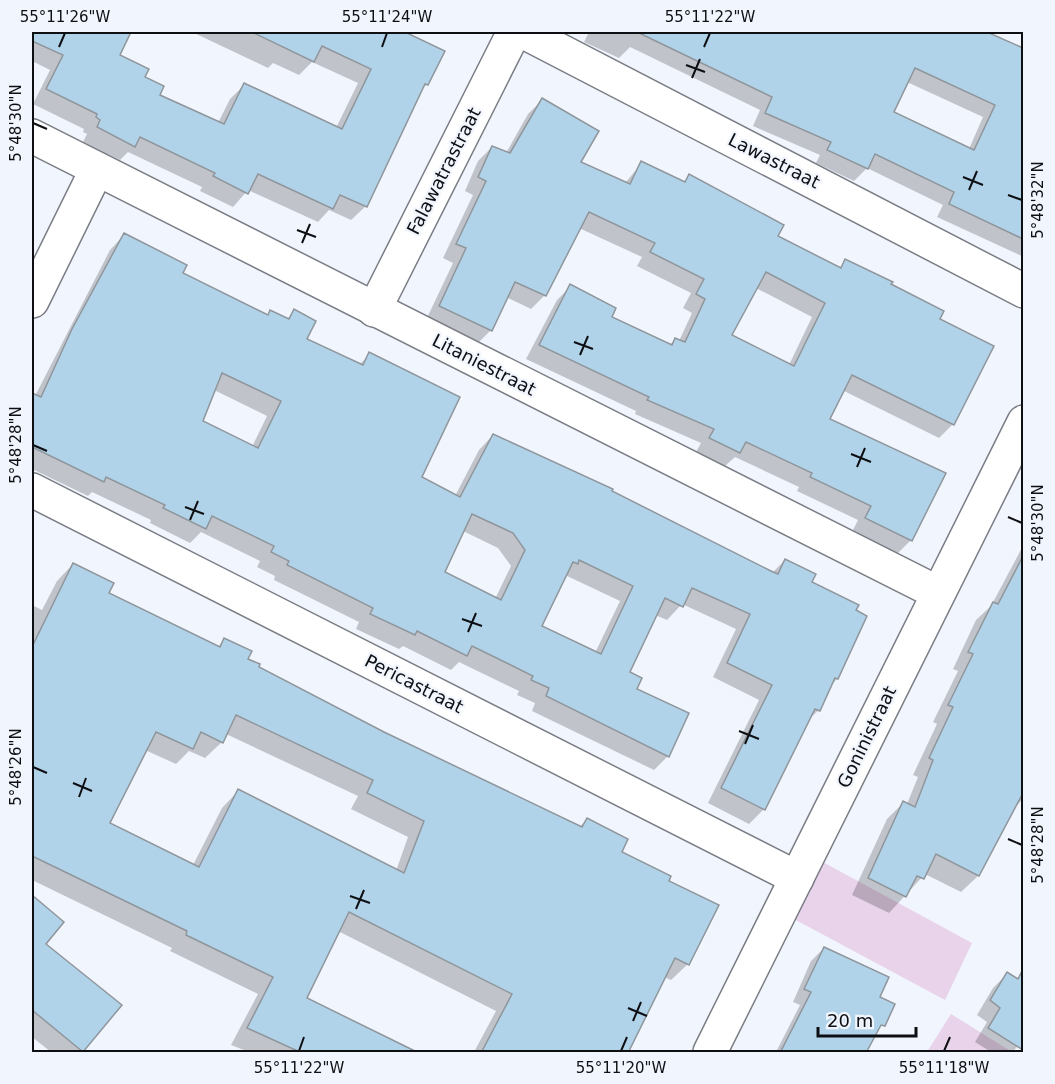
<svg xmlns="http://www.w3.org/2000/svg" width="1055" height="1084" font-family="'DejaVu Sans',sans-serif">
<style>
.green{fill:#e8d3eb}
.shadow{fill:#0003;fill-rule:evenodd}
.building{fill:#b1d3ea;stroke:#8f969b;stroke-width:1.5;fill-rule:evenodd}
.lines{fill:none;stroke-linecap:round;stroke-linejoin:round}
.street-casing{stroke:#7a7d84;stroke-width:36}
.street{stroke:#fff;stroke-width:33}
.ticks{fill:none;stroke:#0e0f12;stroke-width:2}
.labels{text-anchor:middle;stroke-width:4.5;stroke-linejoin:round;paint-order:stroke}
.street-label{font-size:18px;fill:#0e0f12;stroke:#f1f5fd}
.neatline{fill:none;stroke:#0e0f12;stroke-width:2}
.ticks-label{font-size:15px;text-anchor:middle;fill:#0e0f12}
</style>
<rect width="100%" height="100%" fill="#f1f5fd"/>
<g class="green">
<path d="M821,861L972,943L945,1000L792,918Z"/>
<path d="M951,1014L1012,1052H927Z"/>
</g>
<g class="shadow">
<path d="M32,32H130L118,55L158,96L218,123L230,99L244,85L336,128L358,83L312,62L299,75L273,63L268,68L192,32H403L427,84L419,92L366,206L351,220L329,210L318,222L248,190L233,207L200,191L202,187L128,152L120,160L83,142L87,134L83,132L84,129L33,104L50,70L32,61Z"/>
<path d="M589,32H931L959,44L983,32L1024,51V257L937,217L943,205L867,168L854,181L816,163L820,155L753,126L760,110L630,47L619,58L584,42ZM907,82L983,117L969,149L892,113Z"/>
<path d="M542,100L579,162L625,183L642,163L683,182L690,176L776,236L839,268L846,261L889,285L938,320L953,424L939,438L842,390L828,420L911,540L897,554L852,532L858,520L797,491L799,487L735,457L725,466L696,452L701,443L635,414L636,411L526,359L557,300L571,286L610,318L669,345L675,340L679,341L692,313L683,308L691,293L637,266L642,257L579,228L545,295L531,309L506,297L491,330L477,344L426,320L453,263L443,258L473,195L465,191L478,161L492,147L506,153L528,114ZM756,288L812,317L789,365L730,336Z"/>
<path d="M124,235L181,274L266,316L270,312L286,320L295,311L305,340L359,365L370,354L420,478L455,496L479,450L493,435L772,573L785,560L810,583L837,679L829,687L819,710L808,720L764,809L749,824L708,803L759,700L713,677L736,629L682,604L667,620L655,615L628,672L668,756L654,770L532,711L535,703L517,695L519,691L459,662L451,670L403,646L399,649L356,629L359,622L274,580L275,576L257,567L260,561L201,532L190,543L150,523L151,520L92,492L88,496L32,469V395L35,396L110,250ZM214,390L267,416L252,447L201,422ZM463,531L498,548L511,566L495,599L443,573ZM565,575L620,601L595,653L540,627Z"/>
<path d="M1024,544V798L1015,807L978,876L961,892L925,874L889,913L852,895L887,819L903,803L907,804L918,777L913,775L937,724L933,722L958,671L953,669L976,620L991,606Z"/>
<path d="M73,564L107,593L217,648L224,640L257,668L383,733L579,827L587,820L620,852L667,881L688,964L671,980L664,977L626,1052H474L496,1011L338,931L305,999L415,1052H249L231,1045L258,994L170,951L172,948L32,880V605L42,610L57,581ZM226,734L358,796L351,809L408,837L396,871L238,791L222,808L193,865L107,824L145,750L176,764L189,751L205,758L222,742Z"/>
<path d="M32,897L62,922L44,944L120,1005L81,1052H51L32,1037Z"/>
<path d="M824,948L878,998L893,1005L866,1052H776L800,1005L793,1002L811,961Z"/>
<path d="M1007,974L1024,984V1044L1021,1043L1012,1052H991L975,1042L987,1022L977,1015L993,988Z"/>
</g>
<g class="building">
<path d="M32,32H131L120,55L149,69L145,77L164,86L160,95L224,124L244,83L342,129L371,69L322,46L314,62L252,32H405L445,51L428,85L425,84L367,207L340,195L333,209L258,174L248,194L213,176L215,173L140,137L135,147L97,127L100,120L96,117L97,114L46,89L63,55L32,41Z"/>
<path d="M637,32H987L1023,48V239L949,204L954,192L875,154L868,169L827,150L831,142L765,113L772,97ZM915,68L995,105L974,150L894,112Z"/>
<path d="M542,98L599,131L581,162L630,184L641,161L685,182L689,174L784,225L778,236L841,268L845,259L893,282L891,284L944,311L940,319L994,346L954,425L852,375L830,419L946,473L912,541L865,518L871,506L810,477L812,473L746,442L740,453L709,438L714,429L647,400L649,397L539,345L570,284L616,308L612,317L672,345L675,338L685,342L705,299L696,294L704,279L650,252L655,243L589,212L546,296L515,282L492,331L439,306L466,248L456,244L486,181L478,177L492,146L510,153ZM766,272L825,303L794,366L732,335Z"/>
<path d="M124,233L187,265L183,273L268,315L270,310L289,319L294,309L316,321L307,339L363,365L369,352L460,397L422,477L460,497L493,434L613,489L612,491L771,571L778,574L785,559L816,574L812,582L859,605L856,610L867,616L838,679L835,678L820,711L815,709L765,810L721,788L772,685L727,663L750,614L692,588L683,607L665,598L630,672L642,678L637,689L689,713L669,757L546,696L549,688L531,680L533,676L472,646L467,656L417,631L415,635L370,614L373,608L287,565L289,561L271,552L274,546L212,516L206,529L163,508L165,505L106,477L104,482L32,447V393L41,397L72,329ZM222,373L281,401L258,448L203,421ZM472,514L513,533L525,550L501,600L445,572ZM579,560L633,586L601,654L542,626L573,562L578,564Z"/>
<path d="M1023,556V793L979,876L936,854L924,879L917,876L906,897L868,878L903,801L915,807L933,760L929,758L953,707L948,705L973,654L968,652L993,602L998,604Z"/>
<path d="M73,563L114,583L109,593L220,647L224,638L252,651L248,659L260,664L259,667L384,732L582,827L587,818L628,839L622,852L671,876L669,881L719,905L689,965L675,958L628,1053H481L512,994L349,912L307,998L419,1053H302L247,1028L273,977L186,935L187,931L32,856V647ZM236,715L373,780L367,793L424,821L404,873L238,789L199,867L110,823L156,732L193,749L201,732L223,743Z"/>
<path d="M32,895L64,922L46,944L122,1005L83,1052L32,1010Z"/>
<path d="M824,947L889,977L880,997L895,1004L885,1026L881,1025L866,1053H780L811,992L804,989Z"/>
<path d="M1023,969V1050L988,1028L1000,1008L990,1000L1007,972L1018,979Z"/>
</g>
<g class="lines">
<g class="street-casing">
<g id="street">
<path d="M524,32L1024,291"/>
<path d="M32,136L938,593"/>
<path d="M32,301L97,169"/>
<path d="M374,310L514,32"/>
<path d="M32,490L797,878"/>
<path d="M710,1052L1024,422"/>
</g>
</g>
<use href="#street" class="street"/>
</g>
<path class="ticks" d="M59,47L65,33M382,47L387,33M704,47L710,33M686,65L705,72M692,78L700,59M33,123L47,129M963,177L983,185M969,190L977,171M1008,195L1022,200M297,230L316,237M302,243L310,224M574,342L593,349M580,355L588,336M33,445L47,451M851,454L871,462M857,467L865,448M185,507L204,514M1008,517L1022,523M190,520L198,501M462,619L482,626M468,632L476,613M739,731L759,739M745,744L753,725M33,767L47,773M73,783L92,791M79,797L86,778M1008,839L1022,845M350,896L370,903M356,909L364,890M628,1008L647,1016M633,1021L641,1002M299,1051L304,1037M621,1051L627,1037M944,1051L950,1037"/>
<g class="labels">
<g class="street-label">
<text transform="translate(774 161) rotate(27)" y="6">Lawastraat</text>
<text transform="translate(444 171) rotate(-63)" y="6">Falawatrastraat</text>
<text transform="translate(484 365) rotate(27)" y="6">Litaniestraat</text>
<text transform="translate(414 684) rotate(27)" y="6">Pericastraat</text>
<text transform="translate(867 737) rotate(-64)" y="6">Goninistraat</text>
</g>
</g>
<rect width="1055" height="1084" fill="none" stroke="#f1f5fd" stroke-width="66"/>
<path d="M818 1027v9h98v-9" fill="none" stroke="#0e0f12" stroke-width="3"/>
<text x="827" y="1027" font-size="18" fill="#0e0f12" stroke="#f1f5fd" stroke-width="4.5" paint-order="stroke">20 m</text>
<rect x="33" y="33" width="989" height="1018" class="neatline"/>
<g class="ticks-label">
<text x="65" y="22">55°11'26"W</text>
<text x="387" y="22">55°11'24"W</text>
<text x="710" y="22">55°11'22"W</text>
<text transform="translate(16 123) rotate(-90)" y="5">5°48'30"N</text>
<text transform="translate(1038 200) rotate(-90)" y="5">5°48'32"N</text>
<text transform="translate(16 445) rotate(-90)" y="5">5°48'28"N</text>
<text transform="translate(1038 523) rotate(-90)" y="5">5°48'30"N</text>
<text transform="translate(16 767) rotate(-90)" y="5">5°48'26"N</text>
<text transform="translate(1038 845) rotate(-90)" y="5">5°48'28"N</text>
<text x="299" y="1073">55°11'22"W</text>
<text x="621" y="1073">55°11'20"W</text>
<text x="944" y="1073">55°11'18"W</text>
</g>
</svg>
